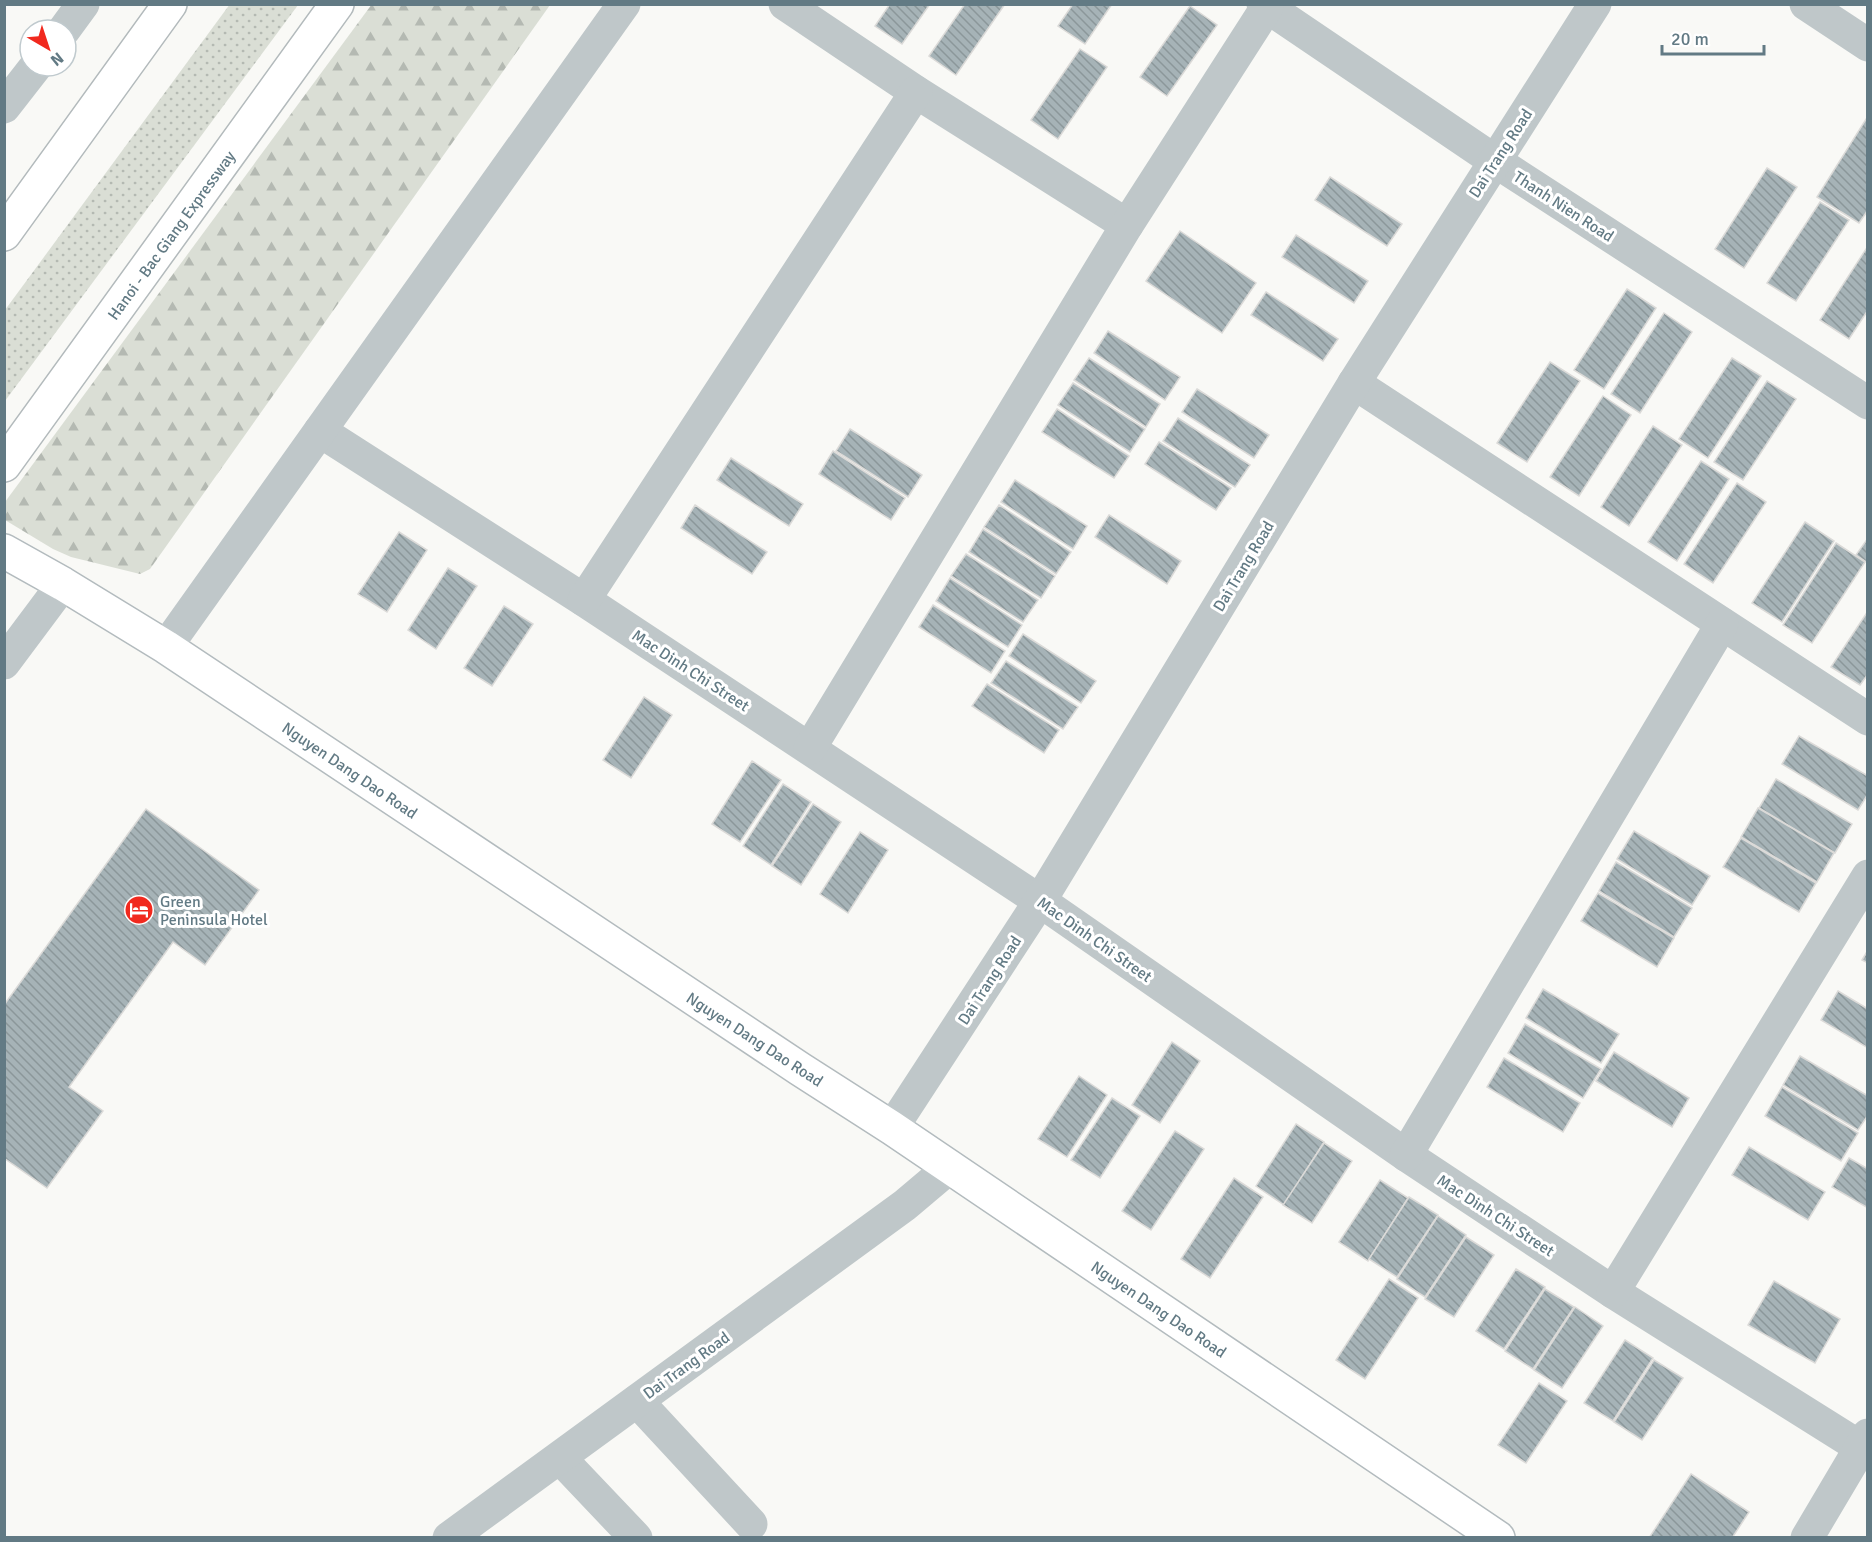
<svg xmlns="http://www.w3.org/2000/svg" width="1872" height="1542" font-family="Signika,sans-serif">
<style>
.grass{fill:url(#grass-dots)}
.forest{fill:url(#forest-firs)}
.building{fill:url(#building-back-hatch);stroke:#dbdad8;stroke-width:1.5}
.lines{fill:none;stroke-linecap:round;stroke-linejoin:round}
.major-casing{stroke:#b3bbbe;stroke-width:36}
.highway-casing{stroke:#b3babc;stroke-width:36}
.minor{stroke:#bfc7c9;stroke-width:33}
.major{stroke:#fff;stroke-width:33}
.highway{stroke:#fff;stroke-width:33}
.labels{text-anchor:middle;stroke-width:6;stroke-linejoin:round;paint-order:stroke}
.street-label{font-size:16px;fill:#627a84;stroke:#fff}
.poi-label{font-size:16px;fill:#627a84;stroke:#fff;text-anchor:start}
</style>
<defs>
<pattern id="grass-dots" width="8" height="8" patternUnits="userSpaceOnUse" patternTransform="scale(1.5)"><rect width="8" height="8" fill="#daded5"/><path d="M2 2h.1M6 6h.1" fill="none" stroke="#b4b9b2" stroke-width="1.8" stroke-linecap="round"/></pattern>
<pattern id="forest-firs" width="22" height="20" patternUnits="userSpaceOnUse" patternTransform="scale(1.5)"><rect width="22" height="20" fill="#daded5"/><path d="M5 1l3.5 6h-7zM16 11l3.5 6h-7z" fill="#b4b9b2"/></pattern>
<pattern id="building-back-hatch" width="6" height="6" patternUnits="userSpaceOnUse" patternTransform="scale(1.5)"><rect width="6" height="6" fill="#a6b3b7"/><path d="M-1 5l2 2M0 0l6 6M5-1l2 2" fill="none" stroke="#8b979a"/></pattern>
</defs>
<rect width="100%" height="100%" fill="#f9f9f6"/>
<path class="grass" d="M230,4L298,5L5,401V310Z"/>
<path class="forest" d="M372,4L550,5L150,569L140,574L71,557L53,549L5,520V502Z"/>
<g class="building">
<path d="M890,4H930L902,44L875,26Z"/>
<path d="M965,4H1005L956,75L929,56Z"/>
<path d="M1073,4H1112L1085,44L1058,26Z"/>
<path d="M1190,6L1217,25L1167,96L1140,77Z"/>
<path d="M1080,49L1107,67L1058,139L1031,120Z"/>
<path d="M1868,116V210L1859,223L1817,197Z"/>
<path d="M1767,168L1797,187L1744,268L1715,249Z"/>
<path d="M1330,177L1402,224L1387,246L1315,200Z"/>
<path d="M1820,202L1849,220L1796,301L1767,283Z"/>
<path d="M1180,231L1256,283L1222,333L1146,281Z"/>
<path d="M1296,235L1368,281L1354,303L1282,257Z"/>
<path d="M1868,246V310L1849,339L1820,320Z"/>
<path d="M1627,289L1656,308L1604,389L1574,370Z"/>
<path d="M1266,292L1338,339L1323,361L1251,315Z"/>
<path d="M1664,313L1692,332L1640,413L1611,394Z"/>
<path d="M1108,331L1180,377L1165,400L1094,353Z"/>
<path d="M1089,358L1160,404L1146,427L1074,380Z"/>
<path d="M1732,358L1761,376L1708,458L1679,439Z"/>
<path d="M1550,362L1580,381L1527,462L1497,443Z"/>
<path d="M1767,381L1796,399L1743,480L1714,462Z"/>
<path d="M1073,383L1145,429L1130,452L1058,405Z"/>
<path d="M1197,389L1269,435L1254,458L1182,412Z"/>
<path d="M1603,396L1631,415L1579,496L1550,477Z"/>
<path d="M1057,409L1129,456L1114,478L1042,432Z"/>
<path d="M1178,418L1250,465L1235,487L1163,441Z"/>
<path d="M1653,426L1682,445L1629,526L1601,507Z"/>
<path d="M850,429L922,475L908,497L836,451Z"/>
<path d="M1159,442L1231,488L1216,510L1145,464Z"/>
<path d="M833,451L905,498L891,520L819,474Z"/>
<path d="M731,458L803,504L789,526L717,480Z"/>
<path d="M1701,461L1729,479L1677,561L1648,542Z"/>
<path d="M1015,480L1087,526L1073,549L1001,502Z"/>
<path d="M1737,483L1766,502L1713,583L1684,564Z"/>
<path d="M695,505L767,552L752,574L681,528Z"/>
<path d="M999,505L1071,552L1056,574L984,527Z"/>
<path d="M1109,515L1181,561L1167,584L1095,537Z"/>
<path d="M1805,522L1834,541L1782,622L1752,603Z"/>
<path d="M983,529L1055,576L1041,598L969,552Z"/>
<path d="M399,532L427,550L387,612L358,594Z"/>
<path d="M1868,538V563L1856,555Z"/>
<path d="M1836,543L1865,562L1812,643L1783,625Z"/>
<path d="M966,554L1038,600L1023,622L951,576Z"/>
<path d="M448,568L477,586L436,649L408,630Z"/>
<path d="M950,578L1022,625L1008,647L936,601Z"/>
<path d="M933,605L1005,651L991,673L919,627Z"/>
<path d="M504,606L533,624L492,686L464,668Z"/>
<path d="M1868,611V674L1860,685L1831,667Z"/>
<path d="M1023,634L1096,681L1081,703L1009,656Z"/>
<path d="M1006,661L1078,707L1063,729L991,683Z"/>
<path d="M987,684L1059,730L1044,753L972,706Z"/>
<path d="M644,697L672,715L631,778L603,760Z"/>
<path d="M1799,736L1868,776V794L1858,810L1782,764Z"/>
<path d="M752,761L781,780L740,842L712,824Z"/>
<path d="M1776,779L1852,824L1835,853L1759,808Z"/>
<path d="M783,784L811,802L771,865L743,846Z"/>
<path d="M813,804L841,822L801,885L772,866Z"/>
<path d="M1758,808L1834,853L1817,882L1741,837Z"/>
<path d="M146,809L259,890L205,965L173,942L69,1087L103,1111L47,1188L4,1158V1005Z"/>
<path d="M1634,831L1710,876L1692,905L1617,859Z"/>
<path d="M860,832L888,850L848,913L820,894Z"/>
<path d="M1741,838L1816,883L1799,912L1723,867Z"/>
<path d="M1616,862L1692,908L1674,937L1599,891Z"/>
<path d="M1598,893L1674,938L1657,967L1581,921Z"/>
<path d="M1868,950V963L1862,960Z"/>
<path d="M1543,989L1619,1034L1601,1063L1526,1018Z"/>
<path d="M1838,991L1868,1009V1048L1821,1020Z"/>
<path d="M1525,1024L1601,1069L1583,1098L1508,1053Z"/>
<path d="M1172,1042L1200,1061L1160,1123L1132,1105Z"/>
<path d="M1614,1052L1689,1098L1672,1127L1596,1081Z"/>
<path d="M1800,1056L1868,1096V1115L1858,1130L1783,1085Z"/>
<path d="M1504,1058L1580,1103L1563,1132L1487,1087Z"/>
<path d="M1079,1076L1107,1095L1067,1157L1038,1139Z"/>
<path d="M1782,1087L1858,1133L1841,1161L1765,1116Z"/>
<path d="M1112,1098L1140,1116L1100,1178L1071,1160Z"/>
<path d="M1296,1124L1324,1142L1284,1205L1256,1186Z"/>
<path d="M1175,1131L1204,1149L1151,1230L1122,1211Z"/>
<path d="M1324,1143L1352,1161L1312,1223L1283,1205Z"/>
<path d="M1749,1147L1825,1192L1808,1220L1732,1175Z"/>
<path d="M1849,1158L1868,1169V1208L1832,1187Z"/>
<path d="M1234,1178L1263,1197L1210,1278L1181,1259Z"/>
<path d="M1380,1180L1408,1198L1368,1261L1339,1242Z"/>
<path d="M1409,1197L1438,1215L1397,1277L1369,1259Z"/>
<path d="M1438,1216L1466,1235L1425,1297L1397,1279Z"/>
<path d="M1466,1237L1494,1255L1454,1317L1425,1299Z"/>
<path d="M1516,1269L1545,1287L1504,1349L1476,1331Z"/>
<path d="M1389,1279L1418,1298L1365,1379L1336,1360Z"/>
<path d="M1774,1281L1840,1319L1815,1363L1748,1325Z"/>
<path d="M1545,1289L1574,1307L1533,1369L1505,1351Z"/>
<path d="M1575,1307L1603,1326L1562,1388L1534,1370Z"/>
<path d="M1625,1340L1653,1358L1613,1421L1584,1403Z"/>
<path d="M1654,1360L1683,1378L1642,1440L1614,1422Z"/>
<path d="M1539,1383L1567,1401L1526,1463L1498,1445Z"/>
<path d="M1691,1474L1749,1512L1732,1538H1649Z"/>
</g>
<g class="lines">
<g class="major-casing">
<path id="major" d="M4,551L63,584L166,647L800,1069L892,1128L1498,1538"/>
</g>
<g class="highway-casing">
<g id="highway">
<path d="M4,234L170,4"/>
<path d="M4,465L337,4"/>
</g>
</g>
<g class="minor">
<path d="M785,4L916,92L1127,225"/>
<path d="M1263,4L1495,161L1868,403"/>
<path d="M1806,4L1868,45"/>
<path d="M64,30L83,4"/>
<path d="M4,107L36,66"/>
<path d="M1354,383L1868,719"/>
<path d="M320,431L584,600L1040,901L1406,1155L1613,1292L1868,1452"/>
<path d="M584,600L916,92"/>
<path d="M166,647L624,4"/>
<path d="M4,663L63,584"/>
<path d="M810,748L1127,225L1267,7"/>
<path d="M892,1128L1040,901L1354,383L1595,4"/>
<path d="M1406,1155L1722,624"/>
<path d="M1613,1292L1868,876"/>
<path d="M637,1401L751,1524"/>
<path d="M560,1458L636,1538"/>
<path d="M449,1538L905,1205L950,1167"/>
<path d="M1807,1538L1868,1435"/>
</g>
<use href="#major" class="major"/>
<use href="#highway" class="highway"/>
</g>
<defs>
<g id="hotel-disc" transform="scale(1.5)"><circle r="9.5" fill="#f1291e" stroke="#fff"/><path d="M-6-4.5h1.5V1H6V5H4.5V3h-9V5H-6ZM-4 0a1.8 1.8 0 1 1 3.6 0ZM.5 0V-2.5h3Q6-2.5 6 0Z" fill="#fff"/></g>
</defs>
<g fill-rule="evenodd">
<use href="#hotel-disc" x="139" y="910"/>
</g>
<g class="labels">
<g class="street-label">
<text transform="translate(1500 153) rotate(-57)" y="6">Dai Trang Road</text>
<text transform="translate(1564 206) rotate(33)" y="6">Thanh Nien Road</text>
<text transform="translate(171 235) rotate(-54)" y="6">Hanoi - Bac Giang Expressway</text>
<text transform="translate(1243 566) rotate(-59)" y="6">Dai Trang Road</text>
<text transform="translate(691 670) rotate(33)" y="6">Mac Dinh Chi Street</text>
<text transform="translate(350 770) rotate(34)" y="6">Nguyen Dang Dao Road</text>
<text transform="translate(1095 939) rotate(35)" y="6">Mac Dinh Chi Street</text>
<text transform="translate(989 980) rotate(-57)" y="6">Dai Trang Road</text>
<text transform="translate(755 1039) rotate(33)" y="6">Nguyen Dang Dao Road</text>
<text transform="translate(1496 1215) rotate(33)" y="6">Mac Dinh Chi Street</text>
<text transform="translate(1159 1309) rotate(34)" y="6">Nguyen Dang Dao Road</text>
<text transform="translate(686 1365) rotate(-36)" y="6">Dai Trang Road</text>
</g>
<g class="poi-label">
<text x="160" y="907">Green<tspan x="160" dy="18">Peninsula Hotel</tspan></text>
</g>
</g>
<rect width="1872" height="1542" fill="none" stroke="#627a84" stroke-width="12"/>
<g transform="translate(48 48) rotate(141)"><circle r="28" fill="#ffffff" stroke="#c0cace" stroke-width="1.5"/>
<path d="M0-4.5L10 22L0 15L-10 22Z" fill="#f1291e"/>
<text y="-9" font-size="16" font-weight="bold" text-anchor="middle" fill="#627a84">N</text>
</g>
<path d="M1662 45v9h102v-9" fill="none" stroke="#627a84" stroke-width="3"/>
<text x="1671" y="45" font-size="18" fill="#627a84" stroke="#ffffff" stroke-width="4.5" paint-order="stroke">20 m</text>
</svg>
